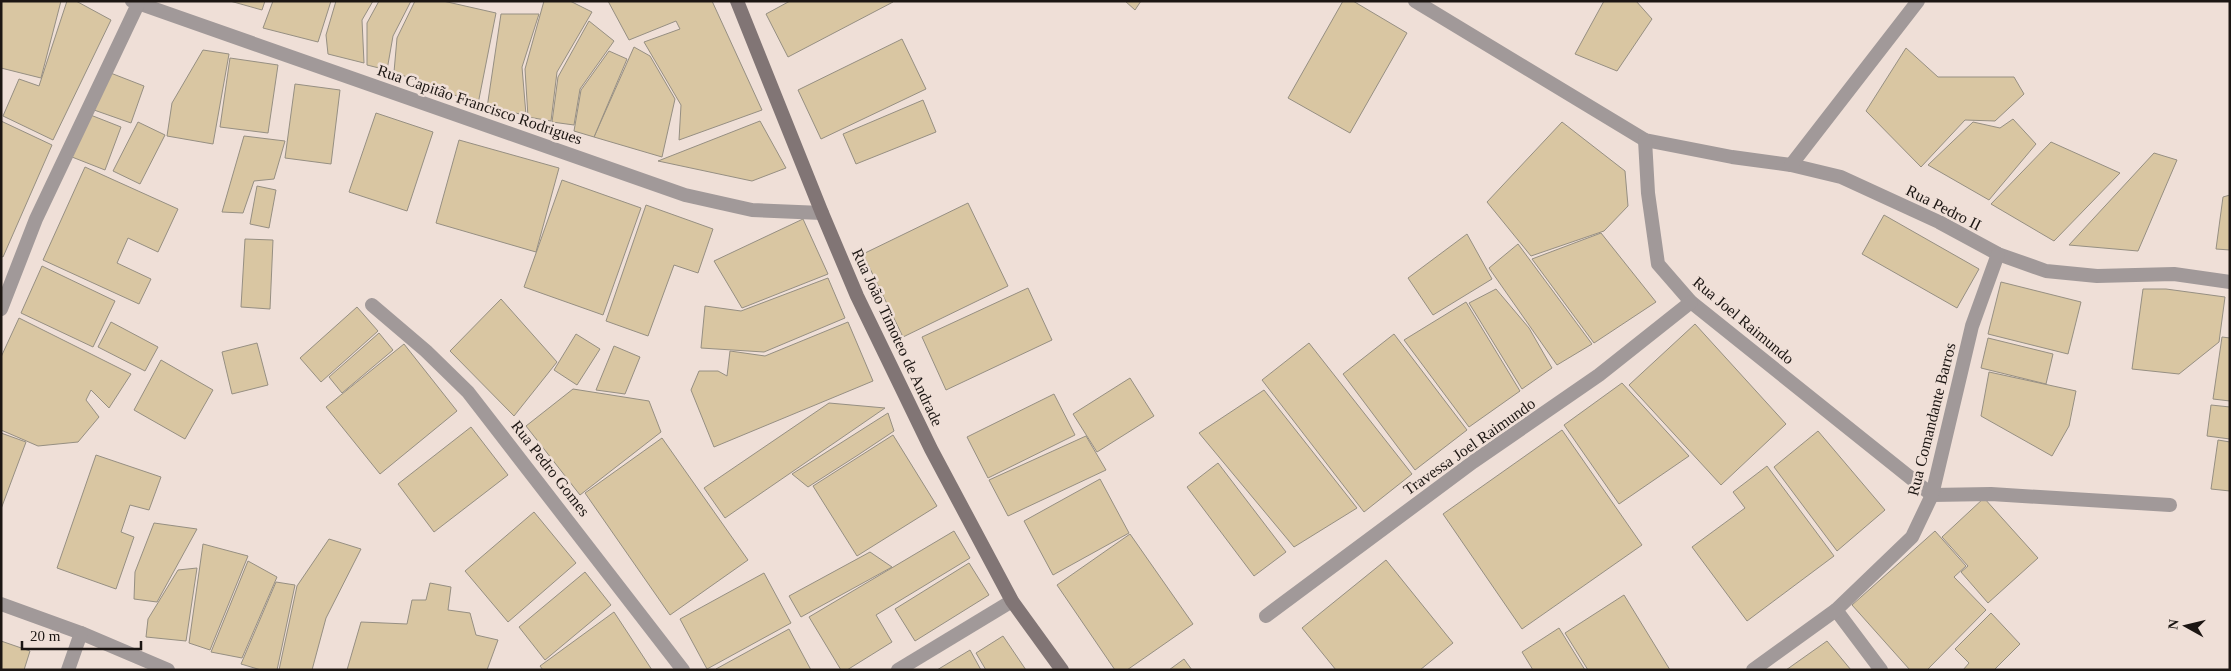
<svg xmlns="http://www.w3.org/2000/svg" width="2231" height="671" font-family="Georgia,serif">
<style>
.building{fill:#d9c6a2;stroke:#968f82}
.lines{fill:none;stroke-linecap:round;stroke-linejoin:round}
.minor{stroke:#a19999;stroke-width:14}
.secondary{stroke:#817575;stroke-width:14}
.labels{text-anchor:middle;stroke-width:5;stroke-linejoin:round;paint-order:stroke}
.street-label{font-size:16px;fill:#1c1613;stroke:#efdfd7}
</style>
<rect width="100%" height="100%" fill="#efdfd7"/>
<g class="building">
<path d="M1,1H61L41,78L1,68Z"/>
<path d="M67,1H76L111,20L53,140L3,116L19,79L39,86Z"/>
<path d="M230,1H265L262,10Z"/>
<path d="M273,1H331L318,42L263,28Z"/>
<path d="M336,1H373L362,20L364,63L328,54L326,35Z"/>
<path d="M379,1H411L393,36L387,70L367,65V23Z"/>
<path d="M415,1H443L496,13L478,104L394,72L397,38Z"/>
<path d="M544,1H570L592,12L557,72L551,121L528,117L525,69Z"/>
<path d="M608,1H712L762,110L679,140L681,105L644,42L680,29L676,21L629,40Z"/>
<path d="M790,1H892L893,2L788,57L766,14Z"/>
<path d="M1125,1H1141L1135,10Z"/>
<path d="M1343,1H1353L1407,33L1350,133L1288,98Z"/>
<path d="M1604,1H1636L1652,19L1617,71L1575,54Z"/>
<path d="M501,14H539L522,67L526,115L487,108Z"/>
<path d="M589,21L614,41L580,89L574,125L552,122L558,77Z"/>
<path d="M902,39L926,89L821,139L798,90Z"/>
<path d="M634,47L650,56L675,99L662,157L594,137Z"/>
<path d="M1906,48L1938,77H2014L2024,94L1995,121L1965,120L1921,167L1866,111Z"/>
<path d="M203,50L229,54L213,144L167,136L172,103Z"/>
<path d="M609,51L627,59L594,137L574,131L581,90Z"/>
<path d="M230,58L278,65L268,133L220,127Z"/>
<path d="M108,72L144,86L131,123L94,110Z"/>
<path d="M295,84L340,90L331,164L285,158Z"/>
<path d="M923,100L936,132L856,164L843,134Z"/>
<path d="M376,113L433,132L407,211L349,192Z"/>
<path d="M88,114L121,127L105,170L72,157Z"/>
<path d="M2013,119L2036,144L1989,200L1928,165L1973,122L2000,128Z"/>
<path d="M1,121L52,145L3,257L1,256Z"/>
<path d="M760,121L786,168L752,181L658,161Z"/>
<path d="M138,122L165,135L140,184L113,171Z"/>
<path d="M1562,122L1625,171L1628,206L1604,231L1531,256L1487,202Z"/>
<path d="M244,136L285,141L274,179L254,181L243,213L222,212Z"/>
<path d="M459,140L559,168L536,252L436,223Z"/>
<path d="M2051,142L2120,173L2054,241L1991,204Z"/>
<path d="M2154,153L2177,160L2138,251L2069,245Z"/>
<path d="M85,167L178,209L158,252L128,238L117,263L151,279L139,304L43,260Z"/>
<path d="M562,180L641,208L603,315L524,287Z"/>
<path d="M257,186L276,190L269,228L250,224Z"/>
<path d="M2230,195V250L2216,249L2223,197Z"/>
<path d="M968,203L1008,286L903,337L863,254Z"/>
<path d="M646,205L713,229L698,273L674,265L648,336L606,321Z"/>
<path d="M1884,215L1979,269L1957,308L1862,254Z"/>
<path d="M803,219L828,274L742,308L714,261Z"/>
<path d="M1601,233L1656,302L1594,343L1532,259Z"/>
<path d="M1467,234L1492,279L1433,315L1408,278Z"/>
<path d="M245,239L273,240L270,309L241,307Z"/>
<path d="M1518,244L1592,344L1557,365L1489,268Z"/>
<path d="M42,266L115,301L93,347L21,313Z"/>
<path d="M828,278L845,318L764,352L701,348L705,306L741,311Z"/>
<path d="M2001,282L2081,302L2068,354L1988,334Z"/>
<path d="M1028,288L1052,340L946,390L922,337Z"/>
<path d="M1496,289L1529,328L1552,368L1522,389L1469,303Z"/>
<path d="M2143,289H2166L2225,297L2219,342L2179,374L2132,369Z"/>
<path d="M501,299L557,362L514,416L450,351Z"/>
<path d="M1466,302L1520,391L1469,427L1404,340Z"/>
<path d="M357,307L378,331L321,382L300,358Z"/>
<path d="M19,318L131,374L109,408L91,390L86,400L99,417L78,442L38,446L1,430V357Z"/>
<path d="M111,322L158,347L145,371L98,347Z"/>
<path d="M848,322L873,381L714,447L691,390L699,371H718L727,376L730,351L765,356Z"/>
<path d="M1695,324L1786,424L1721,485L1629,385Z"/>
<path d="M379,333L393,350L342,393L329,377Z"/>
<path d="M576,334L600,349L577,385L554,370Z"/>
<path d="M1394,334L1467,430L1415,470L1343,374Z"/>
<path d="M2222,337L2230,338V401L2213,399Z"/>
<path d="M1988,338L2053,354L2046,384L1981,368Z"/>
<path d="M257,343L268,385L232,394L222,352Z"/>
<path d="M1309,343L1412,474L1364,512L1262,380Z"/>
<path d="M404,344L457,411L380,474L326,407Z"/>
<path d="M614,346L640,357L625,394L596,390Z"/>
<path d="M161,360L213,390L185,439L134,410Z"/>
<path d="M1989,372L2076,391L2069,426L2052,456L1981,416Z"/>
<path d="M1130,378L1154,416L1097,452L1073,414Z"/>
<path d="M1622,383L1689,456L1619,504L1564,425Z"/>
<path d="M573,389L649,401L661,432L580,495L526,426Z"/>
<path d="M1264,390L1357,508L1294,547L1199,433Z"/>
<path d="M1054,394L1075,435L988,478L967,437Z"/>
<path d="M829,403L885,408L725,518L704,488Z"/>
<path d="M2211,405L2230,407V439L2207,436Z"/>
<path d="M888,413L894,431L858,455L808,487L792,474Z"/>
<path d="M471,427L508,475L434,532L398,484Z"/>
<path d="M1562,430L1642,545L1522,629L1443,514Z"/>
<path d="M1818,431L1885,510L1837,551L1774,467Z"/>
<path d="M1,433L26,442L1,509Z"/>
<path d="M893,435L937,506L857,556L813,486Z"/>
<path d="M1086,436L1106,470L1008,516L989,480Z"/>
<path d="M662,438L748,560L670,615L585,493Z"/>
<path d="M2218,440L2230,442V491L2211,489Z"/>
<path d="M96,455L161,477L149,510L130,505L121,532L134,537L116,589L57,568Z"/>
<path d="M1218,463L1286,552L1254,576L1187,487Z"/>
<path d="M1767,466L1834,556L1747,621L1692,547L1745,508L1733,492Z"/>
<path d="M1100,479L1129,533L1053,575L1024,521Z"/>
<path d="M1984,498L2038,558L1988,603L1961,572L1968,566L1942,537Z"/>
<path d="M534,512L576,563L508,622L465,571Z"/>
<path d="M154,523L197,529L157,602L134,599L135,572Z"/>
<path d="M954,531L970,558L876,615L892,642L847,670H841L809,617Z"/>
<path d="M1935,531L1966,566L1954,577L1986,610L1927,670H1910L1852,605Z"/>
<path d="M1130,534L1193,624L1127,670H1115L1057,585Z"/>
<path d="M329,539L361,549L326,618L312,670H279L297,586Z"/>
<path d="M203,544L248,556L210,650L189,643Z"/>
<path d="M870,552L892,567L801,617L789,596Z"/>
<path d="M1386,560L1453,643L1420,670H1336L1302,628Z"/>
<path d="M248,561L277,577L242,658L211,652Z"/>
<path d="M969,563L989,595L915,641L895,609Z"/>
<path d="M197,568L186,641L146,637L148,619L178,570Z"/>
<path d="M585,572L611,605L545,660L519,627Z"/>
<path d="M764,573L791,623L707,669L680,619Z"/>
<path d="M276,582L295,585L277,670H261L241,664Z"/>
<path d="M430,583L451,587L448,610L470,613L476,635L498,640L487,670H347L361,622L407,624L412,600H426Z"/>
<path d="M1624,595L1670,670H1588L1565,633Z"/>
<path d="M614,612L652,670H543L540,666Z"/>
<path d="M1991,613L2020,644L1994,670H1963L1969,663L1955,649Z"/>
<path d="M1559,628L1585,670H1533L1522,652Z"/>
<path d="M789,629L811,670H716V669Z"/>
<path d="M1003,636L1026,670H986L976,653Z"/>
<path d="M1,641L30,651L24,670H1Z"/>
<path d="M1827,641L1851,670H1786Z"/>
<path d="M970,650L981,670H937Z"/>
<path d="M1184,659L1192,670H1169Z"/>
</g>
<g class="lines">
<g class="minor">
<path d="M132,1L685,195L752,210L822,213"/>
<path d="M1415,1L1645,140L1732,157L1791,165L1841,177L1939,222L1998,254L2046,271L2097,276L2174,274L2230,282"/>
<path d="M1645,140L1648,193L1658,264L1691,302L1932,495L1991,494L2170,505"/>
<path d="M1791,165L1918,1"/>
<path d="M372,305L426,351L468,392L683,670"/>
<path d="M1,309L36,219L138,4"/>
<path d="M1,604L81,633L168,670"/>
<path d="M1836,610L1881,670"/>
<path d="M1266,616L1473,462L1599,375L1691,302"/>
<path d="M68,670L81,633"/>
<path d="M898,670L1012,601"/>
<path d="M1753,670L1836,610L1912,537L1932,495L1972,326L1998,254"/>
</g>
<path class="secondary" d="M737,1L822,213L857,296L931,449L1012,601L1062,670"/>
</g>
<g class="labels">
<g class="street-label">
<text transform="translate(480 104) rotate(19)" y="6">Rua Capitão Francisco Rodrigues</text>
<text transform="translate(1944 207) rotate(27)" y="6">Rua Pedro II</text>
<text transform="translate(1744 320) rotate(40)" y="6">Rua Joel Raimundo</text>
<text transform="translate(898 337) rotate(65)" y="6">Rua João Timoteo de Andrade</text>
<text transform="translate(1931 419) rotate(-76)" y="6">Rua Comandante Barros</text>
<text transform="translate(1469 446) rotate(-35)" y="6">Travessa Joel Raimundo</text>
<text transform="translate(551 468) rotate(52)" y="6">Rua Pedro Gomes</text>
</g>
</g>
<rect width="2231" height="671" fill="none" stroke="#1c1613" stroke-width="5"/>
<g transform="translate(2186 626) rotate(278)" stroke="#efdfd7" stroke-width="4" paint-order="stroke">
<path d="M0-4L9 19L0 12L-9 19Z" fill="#1c1613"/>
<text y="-8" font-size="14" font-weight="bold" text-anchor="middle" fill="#1c1613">N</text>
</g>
<path d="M22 641v8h119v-8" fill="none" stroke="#1c1613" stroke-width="2.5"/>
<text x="30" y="641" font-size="15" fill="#1c1613" stroke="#efdfd7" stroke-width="4" paint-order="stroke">20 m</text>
</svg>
